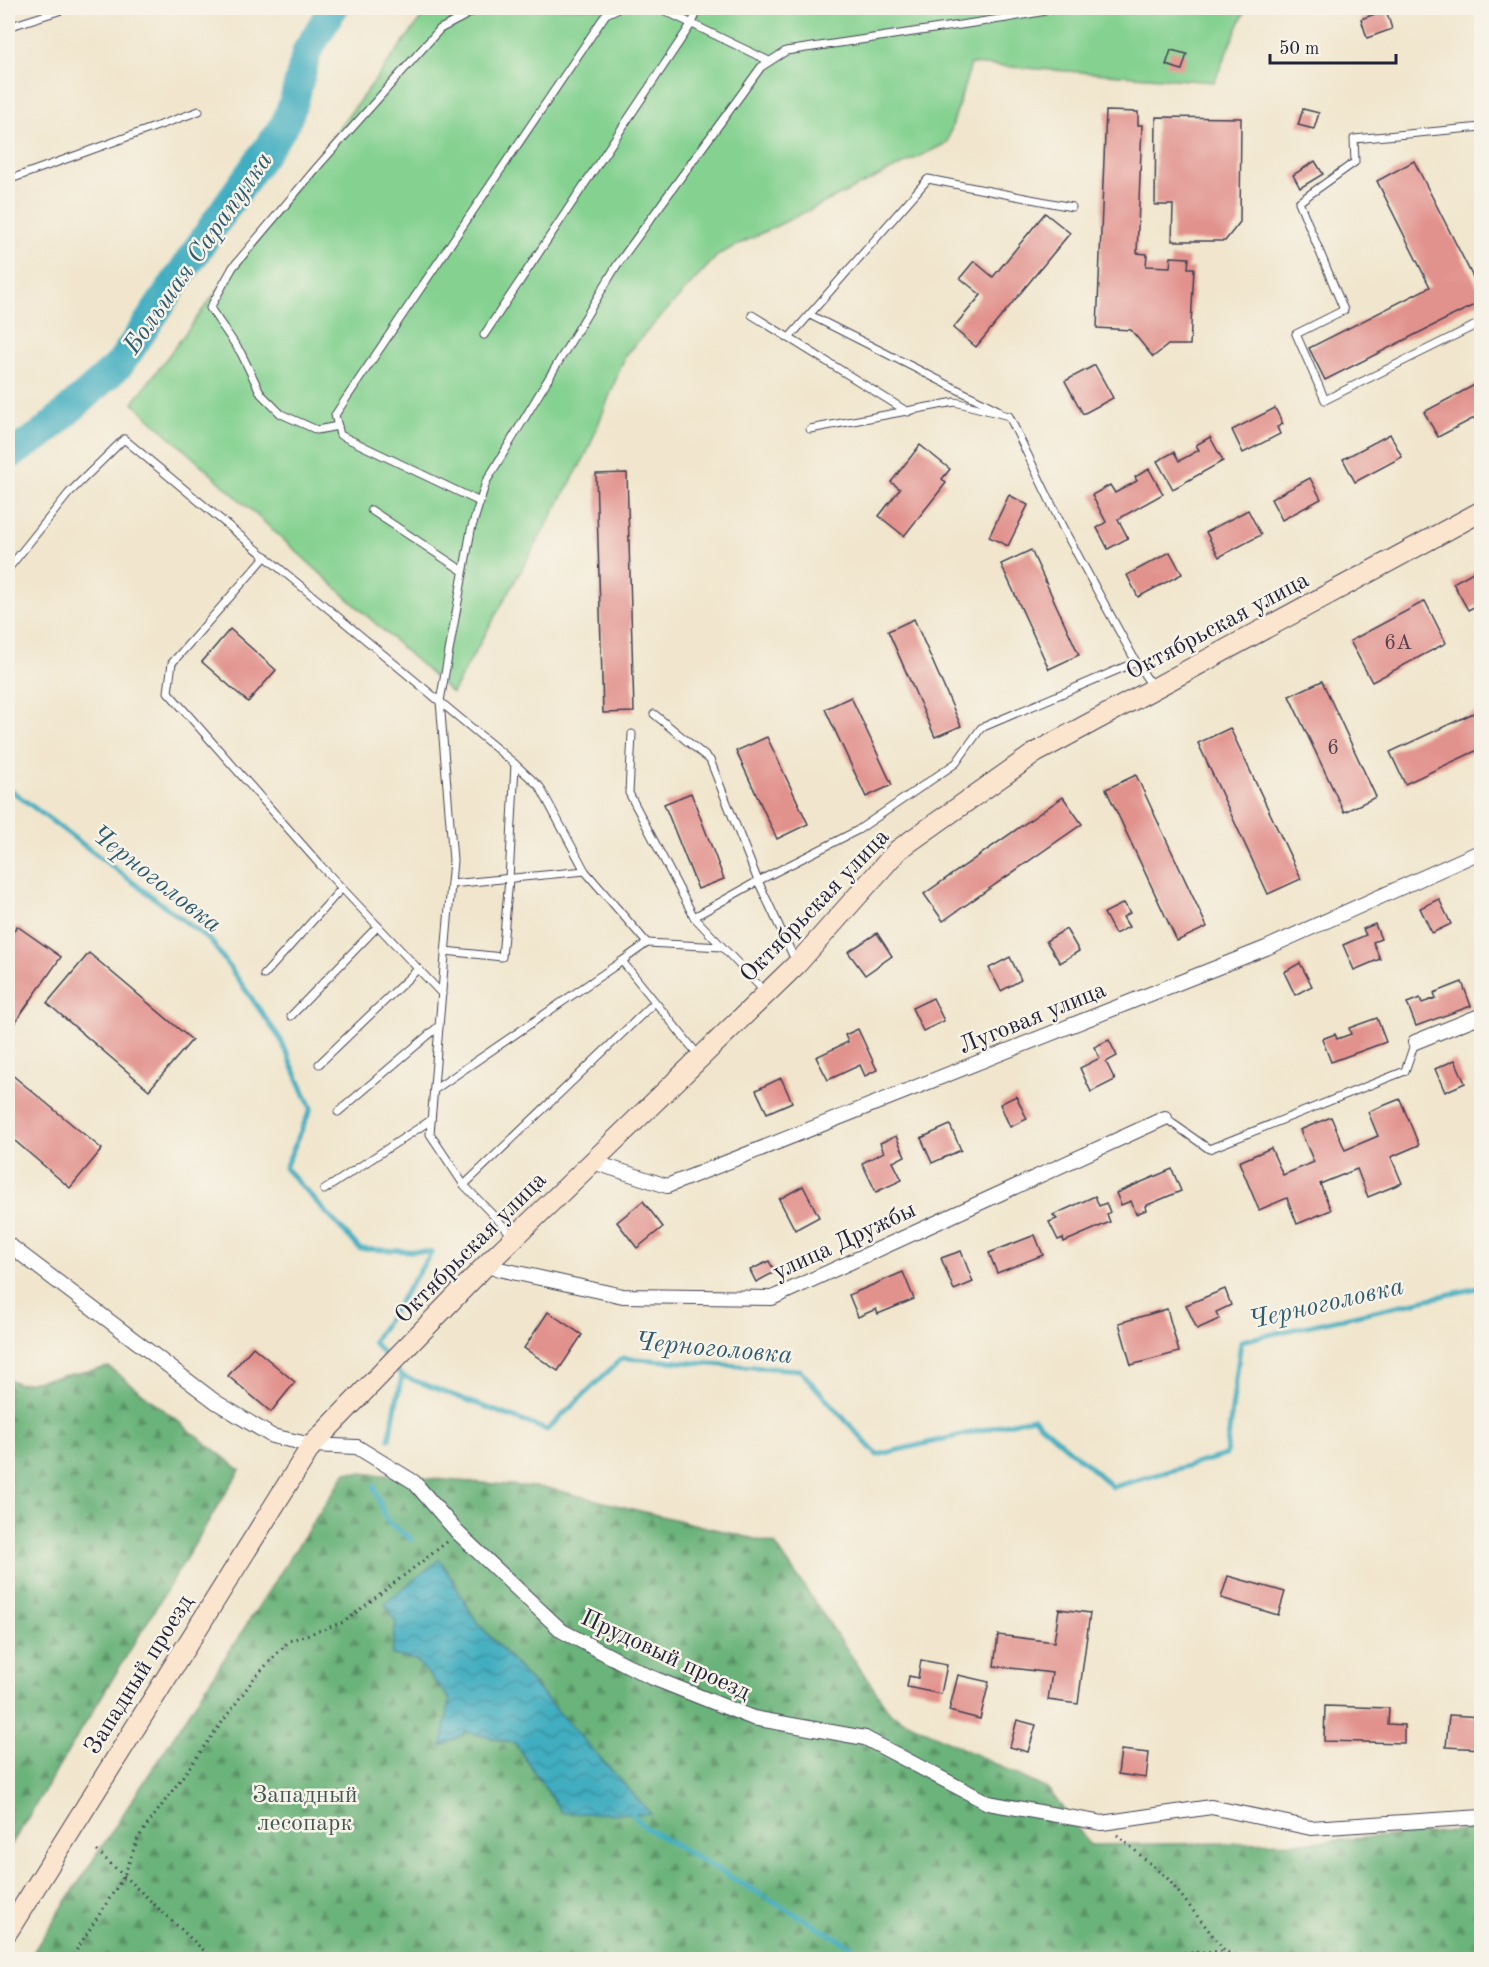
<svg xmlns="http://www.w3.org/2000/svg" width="1489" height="1967" font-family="'Old Standard TT',serif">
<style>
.green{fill:#84d190;stroke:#537a66;stroke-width:1.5}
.forest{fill:url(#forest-firs);stroke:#466a5a;stroke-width:1.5;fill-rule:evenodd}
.water{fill:url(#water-waves);stroke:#32687e;stroke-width:1.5}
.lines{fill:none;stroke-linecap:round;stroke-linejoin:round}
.stream{stroke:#41adc0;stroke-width:5}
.river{stroke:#41adc0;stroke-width:30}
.building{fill:#e2928d}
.lane-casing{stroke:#413f51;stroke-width:9}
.street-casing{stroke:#413f51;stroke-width:16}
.secondary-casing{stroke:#413f51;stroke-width:22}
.path{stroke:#413f51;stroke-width:3;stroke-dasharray:1.5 4.5;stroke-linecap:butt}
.lane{stroke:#fff;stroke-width:7}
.street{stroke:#fff;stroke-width:14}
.secondary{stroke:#fbe5cf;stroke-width:20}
.labels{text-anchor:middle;stroke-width:5;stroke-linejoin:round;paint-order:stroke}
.number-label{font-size:21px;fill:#523e50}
.street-label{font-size:24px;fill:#22223b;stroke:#f7f3e8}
.park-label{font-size:24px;fill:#3f5754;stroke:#f7f3e8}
.water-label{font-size:26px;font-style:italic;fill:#2e5a70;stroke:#f7f3e8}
</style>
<defs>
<pattern id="forest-firs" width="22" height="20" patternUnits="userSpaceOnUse" patternTransform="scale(1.5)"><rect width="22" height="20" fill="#6bb37a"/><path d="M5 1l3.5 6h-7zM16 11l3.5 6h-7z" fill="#589165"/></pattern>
<pattern id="water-waves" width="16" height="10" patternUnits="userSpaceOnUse" patternTransform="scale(1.5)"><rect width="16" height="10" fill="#41adc0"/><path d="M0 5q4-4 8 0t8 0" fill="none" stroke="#368c9d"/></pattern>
</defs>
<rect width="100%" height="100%" fill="#f7f3e8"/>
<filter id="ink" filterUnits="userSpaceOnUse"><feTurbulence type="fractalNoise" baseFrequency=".0167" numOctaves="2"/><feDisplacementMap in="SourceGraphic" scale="12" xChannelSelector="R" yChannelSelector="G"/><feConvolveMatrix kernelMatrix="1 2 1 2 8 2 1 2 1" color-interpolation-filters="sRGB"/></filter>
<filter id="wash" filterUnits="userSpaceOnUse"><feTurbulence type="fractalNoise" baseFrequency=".008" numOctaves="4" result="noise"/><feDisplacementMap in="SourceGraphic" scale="24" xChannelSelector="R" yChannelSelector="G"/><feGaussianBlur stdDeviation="1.35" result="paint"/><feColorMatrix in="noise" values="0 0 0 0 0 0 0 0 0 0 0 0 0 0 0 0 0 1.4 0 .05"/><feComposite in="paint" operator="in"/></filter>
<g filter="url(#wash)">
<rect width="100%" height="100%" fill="#f1e6cd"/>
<path class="green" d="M429,8H1246L1214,82L971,64L947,143L719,254L626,354L587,453L452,693L133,403Z"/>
<g class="forest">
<path d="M109,1367L240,1470L8,1850V1379L19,1384Z"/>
<path d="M346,1472L547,1488L775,1544L891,1714L1049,1790L1090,1845L1312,1842L1481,1829V1959L28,1960ZM440,1560L476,1621L650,1813H563L515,1743L467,1732L450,1699L416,1660L392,1655L396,1622Z"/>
</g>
<path class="water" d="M440,1559L476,1621L651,1814L562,1813L515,1743L467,1732L442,1746L450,1699L416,1660L392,1655L396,1622L385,1603Z"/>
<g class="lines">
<g class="stream">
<path d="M8,788L211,941L281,1040L311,1108L285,1168L360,1249L432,1252L373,1342L388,1359"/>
<path d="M394,1366L402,1376L547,1430L622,1358L800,1370L877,1455L1033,1418L1113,1487L1226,1455L1241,1341L1482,1287"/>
<path d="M389,1439L402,1376"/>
<path d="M374,1486L386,1520L412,1540"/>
<path d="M629,1810L646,1828L875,1960"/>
</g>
<path class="river" d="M8,456L42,434L120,364L228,204L285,124L294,101L307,51L333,8"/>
</g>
<g id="blocks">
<g class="building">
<path d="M1386,10L1392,29L1367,38L1361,19Z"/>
<path d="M1171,50L1187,54L1182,70L1166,65Z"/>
<path d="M1303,109L1319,113L1314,129L1298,125Z"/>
<path d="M1106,111L1138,112V125H1142L1137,253L1147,254L1146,266L1170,267L1171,257L1189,258L1188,268H1194L1190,345H1168L1153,357L1131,330L1097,328Z"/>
<path d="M1156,117L1241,118L1240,222L1225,241H1172L1173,205H1155Z"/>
<path d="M1315,161L1323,174L1300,188L1293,175Z"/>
<path d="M1414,161L1482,295V301L1325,380L1309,348L1430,287L1377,181Z"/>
<path d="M1045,213L1070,233L976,347L953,328L981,295L960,278L974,261L993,277Z"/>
<path d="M1095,365L1113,398L1083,414L1065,381Z"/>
<path d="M1482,381V414L1438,437L1424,412Z"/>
<path d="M1275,408L1283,424L1277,427L1280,434L1243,453L1232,430Z"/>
<path d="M1390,434L1402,457L1355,482L1343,459Z"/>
<path d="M1210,437L1223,461L1173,489L1157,461L1174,452L1179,461L1199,450L1196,445Z"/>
<path d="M920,445L950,469L942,479L946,483L904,536L879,516L900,489L891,482Z"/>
<path d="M1149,469L1163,494L1118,519L1128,538L1108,549L1097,528L1106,522L1092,495L1110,485L1115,493L1137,481L1135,477Z"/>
<path d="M627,473L634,712L603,713L596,474Z"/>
<path d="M1310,478L1321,499L1282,520L1271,499Z"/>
<path d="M1009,495L1028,505L1008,546L989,537Z"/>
<path d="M1248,510L1261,535L1219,557L1206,532Z"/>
<path d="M1031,550L1079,655L1049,669L1001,564Z"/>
<path d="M1170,552L1182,574L1138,597L1127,575Z"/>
<path d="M1482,567V603L1468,610L1453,583Z"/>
<path d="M1425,601L1446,643L1372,682L1350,641Z"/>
<path d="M914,619L961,726L935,737L888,631Z"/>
<path d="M230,629L276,670L248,702L202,662Z"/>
<path d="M1322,681L1376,797L1344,812L1289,696Z"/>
<path d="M851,697L892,785L866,797L825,709Z"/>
<path d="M1482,709V748L1405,784L1390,752Z"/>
<path d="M1230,728L1301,879L1268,894L1198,743Z"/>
<path d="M767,737L808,824L777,839L736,751Z"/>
<path d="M1136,775L1207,927L1177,941L1106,789Z"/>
<path d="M691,793L724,879L698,889L664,804Z"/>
<path d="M1063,797L1082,824L943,921L924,894Z"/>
<path d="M1439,899L1451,924L1432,933L1420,908Z"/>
<path d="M1124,903L1130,913L1123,917L1129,927L1115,934L1104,913Z"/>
<path d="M1375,924L1381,939L1373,942L1380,959L1354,970L1343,945L1366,935L1363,929Z"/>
<path d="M17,926L61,957L9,1031L8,1029V939Z"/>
<path d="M1066,929L1079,951L1060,963L1046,941Z"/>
<path d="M877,933L892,956L865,975L848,952Z"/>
<path d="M89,953L192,1040L149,1090L47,1003Z"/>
<path d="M1010,957L1021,980L1001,991L989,968Z"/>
<path d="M1300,963L1312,986L1295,995L1284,972Z"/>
<path d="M1462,982L1471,1006L1416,1026L1407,1003L1420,998L1422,1003L1436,998L1434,993Z"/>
<path d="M933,998L944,1021L923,1031L912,1008Z"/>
<path d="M1377,1018L1386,1042L1331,1062L1322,1039L1335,1034L1337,1039L1351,1034L1349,1028Z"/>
<path d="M858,1029L877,1070L865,1076L860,1065L828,1080L816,1057L848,1042L845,1035Z"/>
<path d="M1109,1040L1117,1056L1106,1062L1115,1080L1091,1092L1080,1068L1100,1058L1094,1047Z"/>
<path d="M1455,1060L1465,1083L1445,1092L1435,1069Z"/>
<path d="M11,1074L102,1149L70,1188L8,1135V1077Z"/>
<path d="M781,1078L792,1102L767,1113L756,1090Z"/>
<path d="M1016,1096L1027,1119L1010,1127L1000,1104Z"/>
<path d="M1400,1099L1419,1145L1391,1157L1402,1183L1368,1197L1357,1169L1320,1184L1331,1210L1297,1224L1287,1198L1259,1210L1239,1162L1271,1148L1283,1175L1314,1162L1300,1130L1331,1117L1345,1150L1378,1136L1368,1112Z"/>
<path d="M950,1125L961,1150L932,1163L921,1138Z"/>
<path d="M896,1136L905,1156L893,1162L902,1180L876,1192L862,1163L884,1152L880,1143Z"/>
<path d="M1172,1169L1181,1191L1145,1206L1146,1210L1136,1214L1131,1201L1121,1205L1116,1193Z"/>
<path d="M803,1186L819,1217L795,1230L779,1199Z"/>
<path d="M1095,1196L1099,1206L1106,1203L1110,1212L1107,1214L1110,1222L1064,1242L1063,1238L1058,1240L1049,1222L1057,1219L1053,1215Z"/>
<path d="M643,1201L663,1227L637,1248L617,1222Z"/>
<path d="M1035,1235L1043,1255L997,1273L989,1253Z"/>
<path d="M961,1251L973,1282L954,1290L941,1258Z"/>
<path d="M769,1261L775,1272L756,1282L750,1270Z"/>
<path d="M903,1272L914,1299L878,1314L876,1309L858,1317L849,1295Z"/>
<path d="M1225,1289L1231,1305L1216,1312L1219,1319L1197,1329L1186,1305Z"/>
<path d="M1167,1309L1179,1352L1131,1365L1119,1323Z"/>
<path d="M548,1312L582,1335L558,1371L524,1348Z"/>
<path d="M253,1347L295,1382L271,1412L228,1376Z"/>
<path d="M1228,1576L1285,1592L1278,1615L1221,1598Z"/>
<path d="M1059,1609L1090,1613L1078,1704L1048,1700L1052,1673L994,1666L998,1635L1054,1642Z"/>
<path d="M921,1660L947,1665L941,1694L907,1687L909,1676L918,1678Z"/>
<path d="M958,1675L989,1682L980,1719L949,1711Z"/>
<path d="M1325,1706L1389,1708L1388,1724L1404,1725V1743L1324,1741Z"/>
<path d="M1449,1715L1482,1717V1749L1446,1747Z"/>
<path d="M1017,1720L1036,1725L1028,1752L1010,1747Z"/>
<path d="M1121,1750L1149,1753L1146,1778L1118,1774Z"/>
</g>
</g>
</g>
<g filter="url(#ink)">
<use href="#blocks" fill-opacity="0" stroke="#413f51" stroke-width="1.5"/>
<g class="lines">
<g class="lane-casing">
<g id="lane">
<path d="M659,8L769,61"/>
<path d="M8,27L68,8"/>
<path d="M1482,127L1354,139L1355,162L1299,202L1344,310L1296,334L1325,400L1482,322"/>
<path d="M8,180L199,111"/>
<path d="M752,315L908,412"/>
<path d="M810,315L998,410"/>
<path d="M484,335L692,23L699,8"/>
<path d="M789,338L928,179L1072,207"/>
<path d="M338,426L317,430L281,414L261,394L241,353L210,308L233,267L319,165L440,29L480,8"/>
<path d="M810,429L955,402L1009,416L1063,528L1136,662L1152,686"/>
<path d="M480,502L340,435L335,415L606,14L619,8"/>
<path d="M371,510L463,571"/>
<path d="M266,556L172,663L168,692L321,866L442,994"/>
<path d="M8,569L69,493L124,439L515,764L540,787L585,871L647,943L622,961L699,1056"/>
<path d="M654,714L710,760L758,881L796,962"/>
<path d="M632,734L629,793L694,917L765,992"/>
<path d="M451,884L585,871"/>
<path d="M694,917L758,881L858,830L956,763L981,728L1136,662"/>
<path d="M647,943L722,947"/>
<path d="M445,951L502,957L509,879L515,764"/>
<path d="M264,975L342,888"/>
<path d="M291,1016L378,926"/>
<path d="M319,1064L418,969"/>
<path d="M434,1090L622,961"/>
<path d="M338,1112L439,1026"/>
<path d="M1165,1118L1209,1149L1405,1071L1415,1042"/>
<path d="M464,1185L655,1002"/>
<path d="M324,1190L431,1120"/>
<path d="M513,1236L464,1185L430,1134L453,860L440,701L471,530L486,482L617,265L761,67L786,51L1007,18L1062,8"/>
</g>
</g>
<g class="street-casing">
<g id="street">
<path d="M1415,1042L1482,1015"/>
<path d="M593,1162L667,1186L1266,948L1482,851"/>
<path d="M8,1244L216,1402L272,1436L312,1445L357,1447L414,1482L458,1533L562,1631L648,1676L753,1718L865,1738L988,1803L1102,1823L1211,1807L1311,1828L1482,1817"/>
<path d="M485,1266L623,1296L772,1298L1165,1118"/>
</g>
</g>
<g class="secondary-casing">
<path id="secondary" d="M8,1931L312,1445L485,1266L797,964L898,850L1035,753L1482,511"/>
</g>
<g class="path">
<path d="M1117,1835L1168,1879L1225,1951L1245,1960"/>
<path d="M97,1851L214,1960"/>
<path d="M70,1960L124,1876L138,1838L255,1677L289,1641L344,1622L447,1542"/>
<path d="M1150,1960L1160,1954L1224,1951"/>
</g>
<use href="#lane" class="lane"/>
<use href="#street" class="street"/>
<use href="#secondary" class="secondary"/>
</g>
</g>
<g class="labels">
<g class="number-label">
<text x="1398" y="649">6А</text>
<text x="1333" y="754">6</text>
</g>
<g class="street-label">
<text transform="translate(1217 625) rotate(-28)" y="8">Октябрьская улица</text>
<text transform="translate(814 905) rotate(-46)" y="8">Октябрьская улица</text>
<text transform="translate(1032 1017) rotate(-22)" y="8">Луговая улица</text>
<text transform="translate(844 1240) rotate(-25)" y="8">улица Дружбы</text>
<text transform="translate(470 1247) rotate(-45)" y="8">Октябрьская улица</text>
<text transform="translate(666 1654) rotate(25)" y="8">Прудовый проезд</text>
<text transform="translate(138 1674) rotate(-58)" y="8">Западный проезд</text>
</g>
<g class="park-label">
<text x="305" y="1802">Западный<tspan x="305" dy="28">лесопарк</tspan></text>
</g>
<g class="water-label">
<text transform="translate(197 252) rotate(-55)" y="9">Большая Сарапулка</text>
<text transform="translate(157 878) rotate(38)" y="9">Черноголовка</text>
<text transform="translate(1326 1302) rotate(-13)" y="9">Черноголовка</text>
<text transform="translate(714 1347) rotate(5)" y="9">Черноголовка</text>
</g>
</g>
<rect width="1489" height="1967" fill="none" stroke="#f7f3e8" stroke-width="30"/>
<path d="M1270 54v9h126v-9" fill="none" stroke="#22223b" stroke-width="3"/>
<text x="1279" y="54" font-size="18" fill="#22223b" stroke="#f7f3e8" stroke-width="4.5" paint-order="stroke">50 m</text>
</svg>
